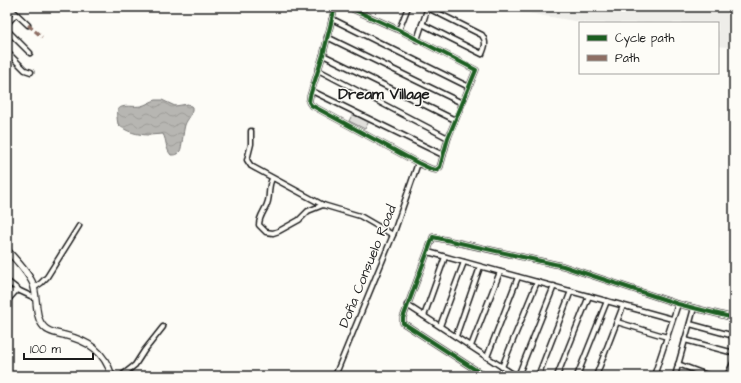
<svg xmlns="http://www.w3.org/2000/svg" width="741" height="383" font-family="'Architects Daughter',sans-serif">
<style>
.built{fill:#eeede9}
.garden{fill:#e0dfdb;stroke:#7e7e7c}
.water{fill:url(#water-waves);stroke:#797876}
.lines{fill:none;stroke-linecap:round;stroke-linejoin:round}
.street-casing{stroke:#1c1c1c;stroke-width:7}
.secondary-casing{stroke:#1c1c1c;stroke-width:8}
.street{stroke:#fdfcf7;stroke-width:4}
.secondary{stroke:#fdfcf7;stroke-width:5.5}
.quiet{stroke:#8d6e63;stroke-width:3;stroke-dasharray:6 3;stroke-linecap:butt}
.cycleway-casing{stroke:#fdfcf7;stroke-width:6}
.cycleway{stroke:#1b5e20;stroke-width:4}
.labels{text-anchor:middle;stroke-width:3;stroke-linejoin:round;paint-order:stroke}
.street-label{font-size:14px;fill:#1c1c1c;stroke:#fdfcf7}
.neighbourhood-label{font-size:15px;font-weight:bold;fill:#1c1c1c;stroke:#fdfcf7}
</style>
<defs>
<pattern id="water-waves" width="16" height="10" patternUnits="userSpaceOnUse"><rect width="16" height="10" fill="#b7b6b2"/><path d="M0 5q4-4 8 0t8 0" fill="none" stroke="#9d9c98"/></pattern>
</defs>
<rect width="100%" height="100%" fill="#fdfcf7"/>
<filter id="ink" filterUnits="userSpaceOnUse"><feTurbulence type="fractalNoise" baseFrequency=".025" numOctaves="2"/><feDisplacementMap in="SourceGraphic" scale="8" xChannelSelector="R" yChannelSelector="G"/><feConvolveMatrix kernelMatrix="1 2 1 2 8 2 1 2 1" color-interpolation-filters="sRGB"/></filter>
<g filter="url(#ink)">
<path class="built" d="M506,7H734V48L718,46V23H586L505,9Z"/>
<path class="garden" d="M353,113L369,121L365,129L349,121Z"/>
<path class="water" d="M156,100H162L175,106L188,104L192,107C193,115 187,119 185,125C183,132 182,148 180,151C177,155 174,155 171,155C165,148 167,141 163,134C158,134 154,135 149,135C139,135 125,132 118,124C113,100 127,108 141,106C146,105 151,101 156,100Z"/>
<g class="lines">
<g class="street-casing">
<g id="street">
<path d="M9,7L28,25"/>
<path d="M335,7L323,55L310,96L309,102L311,105L418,163L431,169L436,170L440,167L448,138L476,70L399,30L348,7"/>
<path d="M332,19L469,87"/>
<path d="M7,24L16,14"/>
<path d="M422,24L482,54C485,47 487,42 482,35L428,8"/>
<path d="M7,30L30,53"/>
<path d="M399,30L408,7"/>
<path d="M327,37L462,103"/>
<path d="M417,40L428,7"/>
<path d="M7,52L25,70L31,72"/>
<path d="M323,55L455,120"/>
<path d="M318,70L448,138"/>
<path d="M312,91L443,155"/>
<path d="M251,131V144L247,160L251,166L323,205L360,216L393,235"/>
<path d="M272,179C268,186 270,193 268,201C266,210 259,215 259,225L266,232L273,233L279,231L299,220L308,211L323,205"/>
<path d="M428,252L672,319"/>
<path d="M7,281L20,291L35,298"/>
<path d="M34,288L41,283L47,277L79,226"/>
<path d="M7,292L17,291"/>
<path d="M7,301L16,291"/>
<path d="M407,305L516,376"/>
<path d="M424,316L445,257"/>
<path d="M617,322L667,337"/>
<path d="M690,324L734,336"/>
<path d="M440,326L464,262"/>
<path d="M456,336L480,267"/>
<path d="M685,340L734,353"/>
<path d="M471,346L500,272"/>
<path d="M487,357L518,277"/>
<path d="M678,364L710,376"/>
<path d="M502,367L537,282"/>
<path d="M655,373L662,376"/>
<path d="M121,376L135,365L144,351L163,327"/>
<path d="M335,376L393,235L418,163"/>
<path d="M485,376L403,323V318L433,237L563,266L678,304L734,318"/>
<path d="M518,376L554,286"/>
<path d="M538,376L571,291"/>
<path d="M557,376L589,296"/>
<path d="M577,376L607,301"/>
<path d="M596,376L623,306"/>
<path d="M653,376L655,373L678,304"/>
<path d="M675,376L694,308"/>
<path d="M727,376L734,361"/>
</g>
</g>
<g class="secondary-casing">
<path id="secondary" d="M7,250C15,259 29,273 33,284C38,297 34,317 44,327C49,333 57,333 64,335C89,341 104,351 112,376"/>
</g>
<use href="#street" class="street"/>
<use href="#secondary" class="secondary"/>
<path class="quiet" d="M28,25L42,37"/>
<g class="cycleway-casing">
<g id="cycleway">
<path d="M335,7L323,55L310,96L309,102L311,105L418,163L431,169L436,170L440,167L448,138L476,70L399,30L348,7"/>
<path d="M485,376L403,323V318L433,237L563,266L678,304L734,318"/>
</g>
</g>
<use href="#cycleway" class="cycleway"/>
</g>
</g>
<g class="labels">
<g class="street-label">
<text transform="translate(367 266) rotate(-68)" y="5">Doña Consuelo Road</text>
</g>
<g class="neighbourhood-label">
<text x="384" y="99">Dream Village</text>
</g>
</g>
<rect width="741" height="383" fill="none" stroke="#fdfcf7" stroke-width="24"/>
<rect x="12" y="12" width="717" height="359" fill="none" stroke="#1c1c1c" stroke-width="1.5" filter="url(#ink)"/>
<rect x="579" y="22" width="140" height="52" fill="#fdfcf7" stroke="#a3a29f"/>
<rect x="587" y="35" width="20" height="6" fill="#1b5e20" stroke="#a3a29f"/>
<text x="615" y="42" font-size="12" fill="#1c1c1c">Cycle path</text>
<rect x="587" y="55" width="20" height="6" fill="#8d6e63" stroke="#a3a29f"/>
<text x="615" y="62" font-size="12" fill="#1c1c1c">Path</text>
<path d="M24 353v6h69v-6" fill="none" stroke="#1c1c1c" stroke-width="2"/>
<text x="30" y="353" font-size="12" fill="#1c1c1c" stroke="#fdfcf7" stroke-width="3" paint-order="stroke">100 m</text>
</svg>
